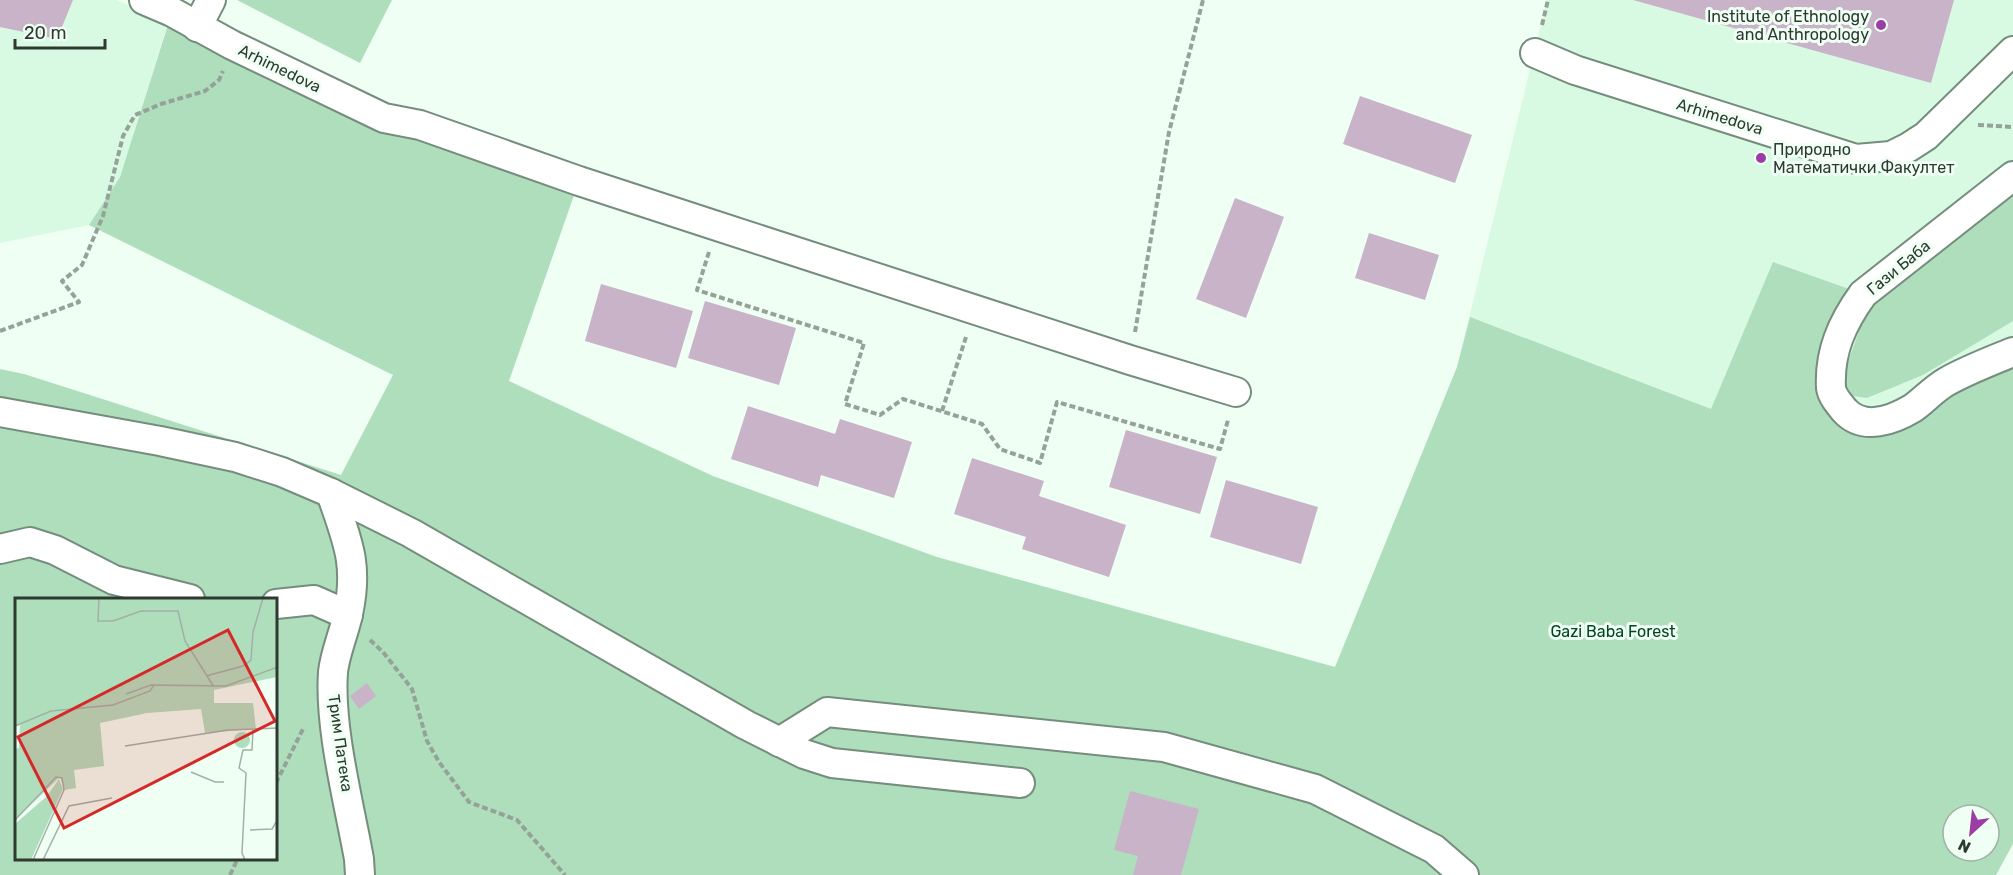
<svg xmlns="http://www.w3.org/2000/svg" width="2013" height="875" font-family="Rubik,sans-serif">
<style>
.built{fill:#d8fae2}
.green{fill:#afdebd;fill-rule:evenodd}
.building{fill:#c8b3c9}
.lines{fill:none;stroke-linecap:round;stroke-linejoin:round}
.minor-casing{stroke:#758d7c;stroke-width:32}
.path{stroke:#94a298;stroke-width:4;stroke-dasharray:6 3;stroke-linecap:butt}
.minor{stroke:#fff;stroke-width:28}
.poi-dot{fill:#9c3ca5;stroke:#effff3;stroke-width:2}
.labels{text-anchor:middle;stroke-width:6;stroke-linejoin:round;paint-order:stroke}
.poi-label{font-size:16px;fill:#2e3931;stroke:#effff3;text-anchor:end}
.street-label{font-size:16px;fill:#2e3931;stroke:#effff3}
.park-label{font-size:16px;fill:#014523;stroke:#effff3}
.inset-road{fill:none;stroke:#a2b0a5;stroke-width:1.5}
.view{fill:#d62828;fill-opacity:0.15;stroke:#d62828;stroke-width:3}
.inset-edge{fill:none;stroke:#2e3931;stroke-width:3}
</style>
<rect width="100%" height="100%" fill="#effff3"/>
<g class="built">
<path d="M0,0H117L168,23L120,177L89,225L0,243Z"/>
<path d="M1547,0H2013V610L1457,367Z"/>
</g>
<g class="green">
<path d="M237,0H392L360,63Z"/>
<path d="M172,12L232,45L579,181L509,381L713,476L937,557L1335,667L1457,367L1470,317L1711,409L1773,262L1863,294L1830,370L1862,422L2013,352V844L1996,875H0V369L24,374L341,475L393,375L89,225L120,177ZM16,599H276V858H16ZM1953,815H1989V851H1953Z"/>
<path d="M2013,184V321L1923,375L1867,398L1853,396L1842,379L1868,306Z"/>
</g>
<g class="building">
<path d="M0,0H73L57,39L0,27Z"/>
<path d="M1633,0H1954L1931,83Z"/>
<path d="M1360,96L1472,135L1455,183L1343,144Z"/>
<path d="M1235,198L1284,217L1246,318L1196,299Z"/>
<path d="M1369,233L1439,255L1425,300L1355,278Z"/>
<path d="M601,284L693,311L676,368L585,341Z"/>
<path d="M705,301L796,328L779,385L688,358Z"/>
<path d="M748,406L835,434L840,419L912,442L894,498L821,475L818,487L731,459Z"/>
<path d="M1126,430L1217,457L1200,514L1109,487Z"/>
<path d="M972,458L1044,481L1039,496L1126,525L1109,577L1022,549L1026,537L954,514Z"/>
<path d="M1226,480L1318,507L1301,564L1210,537Z"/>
<path d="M367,683L376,696L359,709L350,696Z"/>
<path d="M1130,791L1199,809L1181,875H1133L1138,856L1114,850Z"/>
</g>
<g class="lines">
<g class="minor-casing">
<g id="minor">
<path d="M144,0L172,12L232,45L384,118L420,125L579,181L717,226L1130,360L1236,392"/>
<path d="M197,27L211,0"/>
<path d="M1535,53L1575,70L1856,159L1891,156L1909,147L1926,136L2013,51"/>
<path d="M2013,176L1863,294C1842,323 1829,352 1831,388C1832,396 1840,405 1845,411C1864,431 1893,420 1913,408C1924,400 1934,389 1946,382C1967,370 1991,361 2013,352"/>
<path d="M0,412L160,441L235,457L282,472L331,493L411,533L746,725L804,754L832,763L1020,783"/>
<path d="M331,493C347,540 359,564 348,614C344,633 335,653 333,672C329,728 349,803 359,859L360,875"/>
<path d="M0,549L30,542L55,550L114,580L190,599"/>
<path d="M276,604L314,600L348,615"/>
<path d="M779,742L827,712L1164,747L1315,789L1434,849L1464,875"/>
</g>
</g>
<g class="path">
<path d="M1542,25L1548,0"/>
<path d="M1978,125L2013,127"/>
<path d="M709,252L697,290L864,343L845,404L880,415L903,399L982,424L1000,449L1040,463L1057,402L1220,449L1228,420"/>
<path d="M0,331L79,302L62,281L82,265L103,216L123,136L135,115L161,104L205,91L219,80L223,71"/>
<path d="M1135,332L1169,132L1203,0"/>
<path d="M942,411L966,337"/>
<path d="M370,640L383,652L412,689L427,741L439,762L469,802L517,820L565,875"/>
<path d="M276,783L304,727"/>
<path d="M230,875L238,858"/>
</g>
<use href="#minor" class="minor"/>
</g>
<g class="poi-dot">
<circle cx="1881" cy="25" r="6"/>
<circle cx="1761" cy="158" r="6"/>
</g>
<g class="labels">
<g class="poi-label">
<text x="1869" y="22">Institute of Ethnology<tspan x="1869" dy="18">and Anthropology</tspan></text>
<text x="1773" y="155" text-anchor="start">Природно<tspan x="1773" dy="18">Математички Факултет</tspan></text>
</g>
<g class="street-label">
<text transform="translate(280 68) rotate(26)" y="6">Arhimedova</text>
<text transform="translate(1720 116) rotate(17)" y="6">Arhimedova</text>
<text transform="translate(1898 267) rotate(-39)" y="6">Гази Баба</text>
<text transform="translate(341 743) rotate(82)" y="6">Трим Патека</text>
</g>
<g class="park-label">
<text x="1613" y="637">Gazi Baba Forest</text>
</g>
</g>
<g transform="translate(15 598)">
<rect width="262" height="262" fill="#effff3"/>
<path d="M0,0H262V79L199,92V105H238L241,131L190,135L186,111L132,115L85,125L89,168L59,172L61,190L49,192L45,179L0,222V151L4,150L5,127L0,128ZM219 142a8 8 0 1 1 16 0a8 8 0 1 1-16 0ZM44,181L48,191L16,262H0V226L32,198Z" fill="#afdebd"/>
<path class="inset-road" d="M84,0L83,23H98L126,13H163L170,43L199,89M191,78L228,68L236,62L238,34L248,0M111,96L136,87L211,88L263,69M0,128L36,113L98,107L135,93L139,87M110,148L213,132L263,130M176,174L200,184H209M0,222L41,179L47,180L49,192L18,262M235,232L257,231L263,221M28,262L54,208L97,200M230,262L227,255L231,175L224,170L228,152H237L238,131"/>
<path class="view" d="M213,32L260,123L49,230L3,139Z"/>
<rect width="262" height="262" class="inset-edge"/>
</g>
<g transform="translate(1971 833) rotate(207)"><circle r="28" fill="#effff3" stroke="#a2b0a5" stroke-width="1.5"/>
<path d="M0-4.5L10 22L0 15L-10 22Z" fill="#9c3ca5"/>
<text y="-9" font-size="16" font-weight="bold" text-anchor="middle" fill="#2e3931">N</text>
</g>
<path d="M15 39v9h90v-9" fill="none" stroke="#2e3931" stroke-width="3"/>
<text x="24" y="39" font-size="18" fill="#2e3931" stroke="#effff3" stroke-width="4.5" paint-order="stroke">20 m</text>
</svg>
